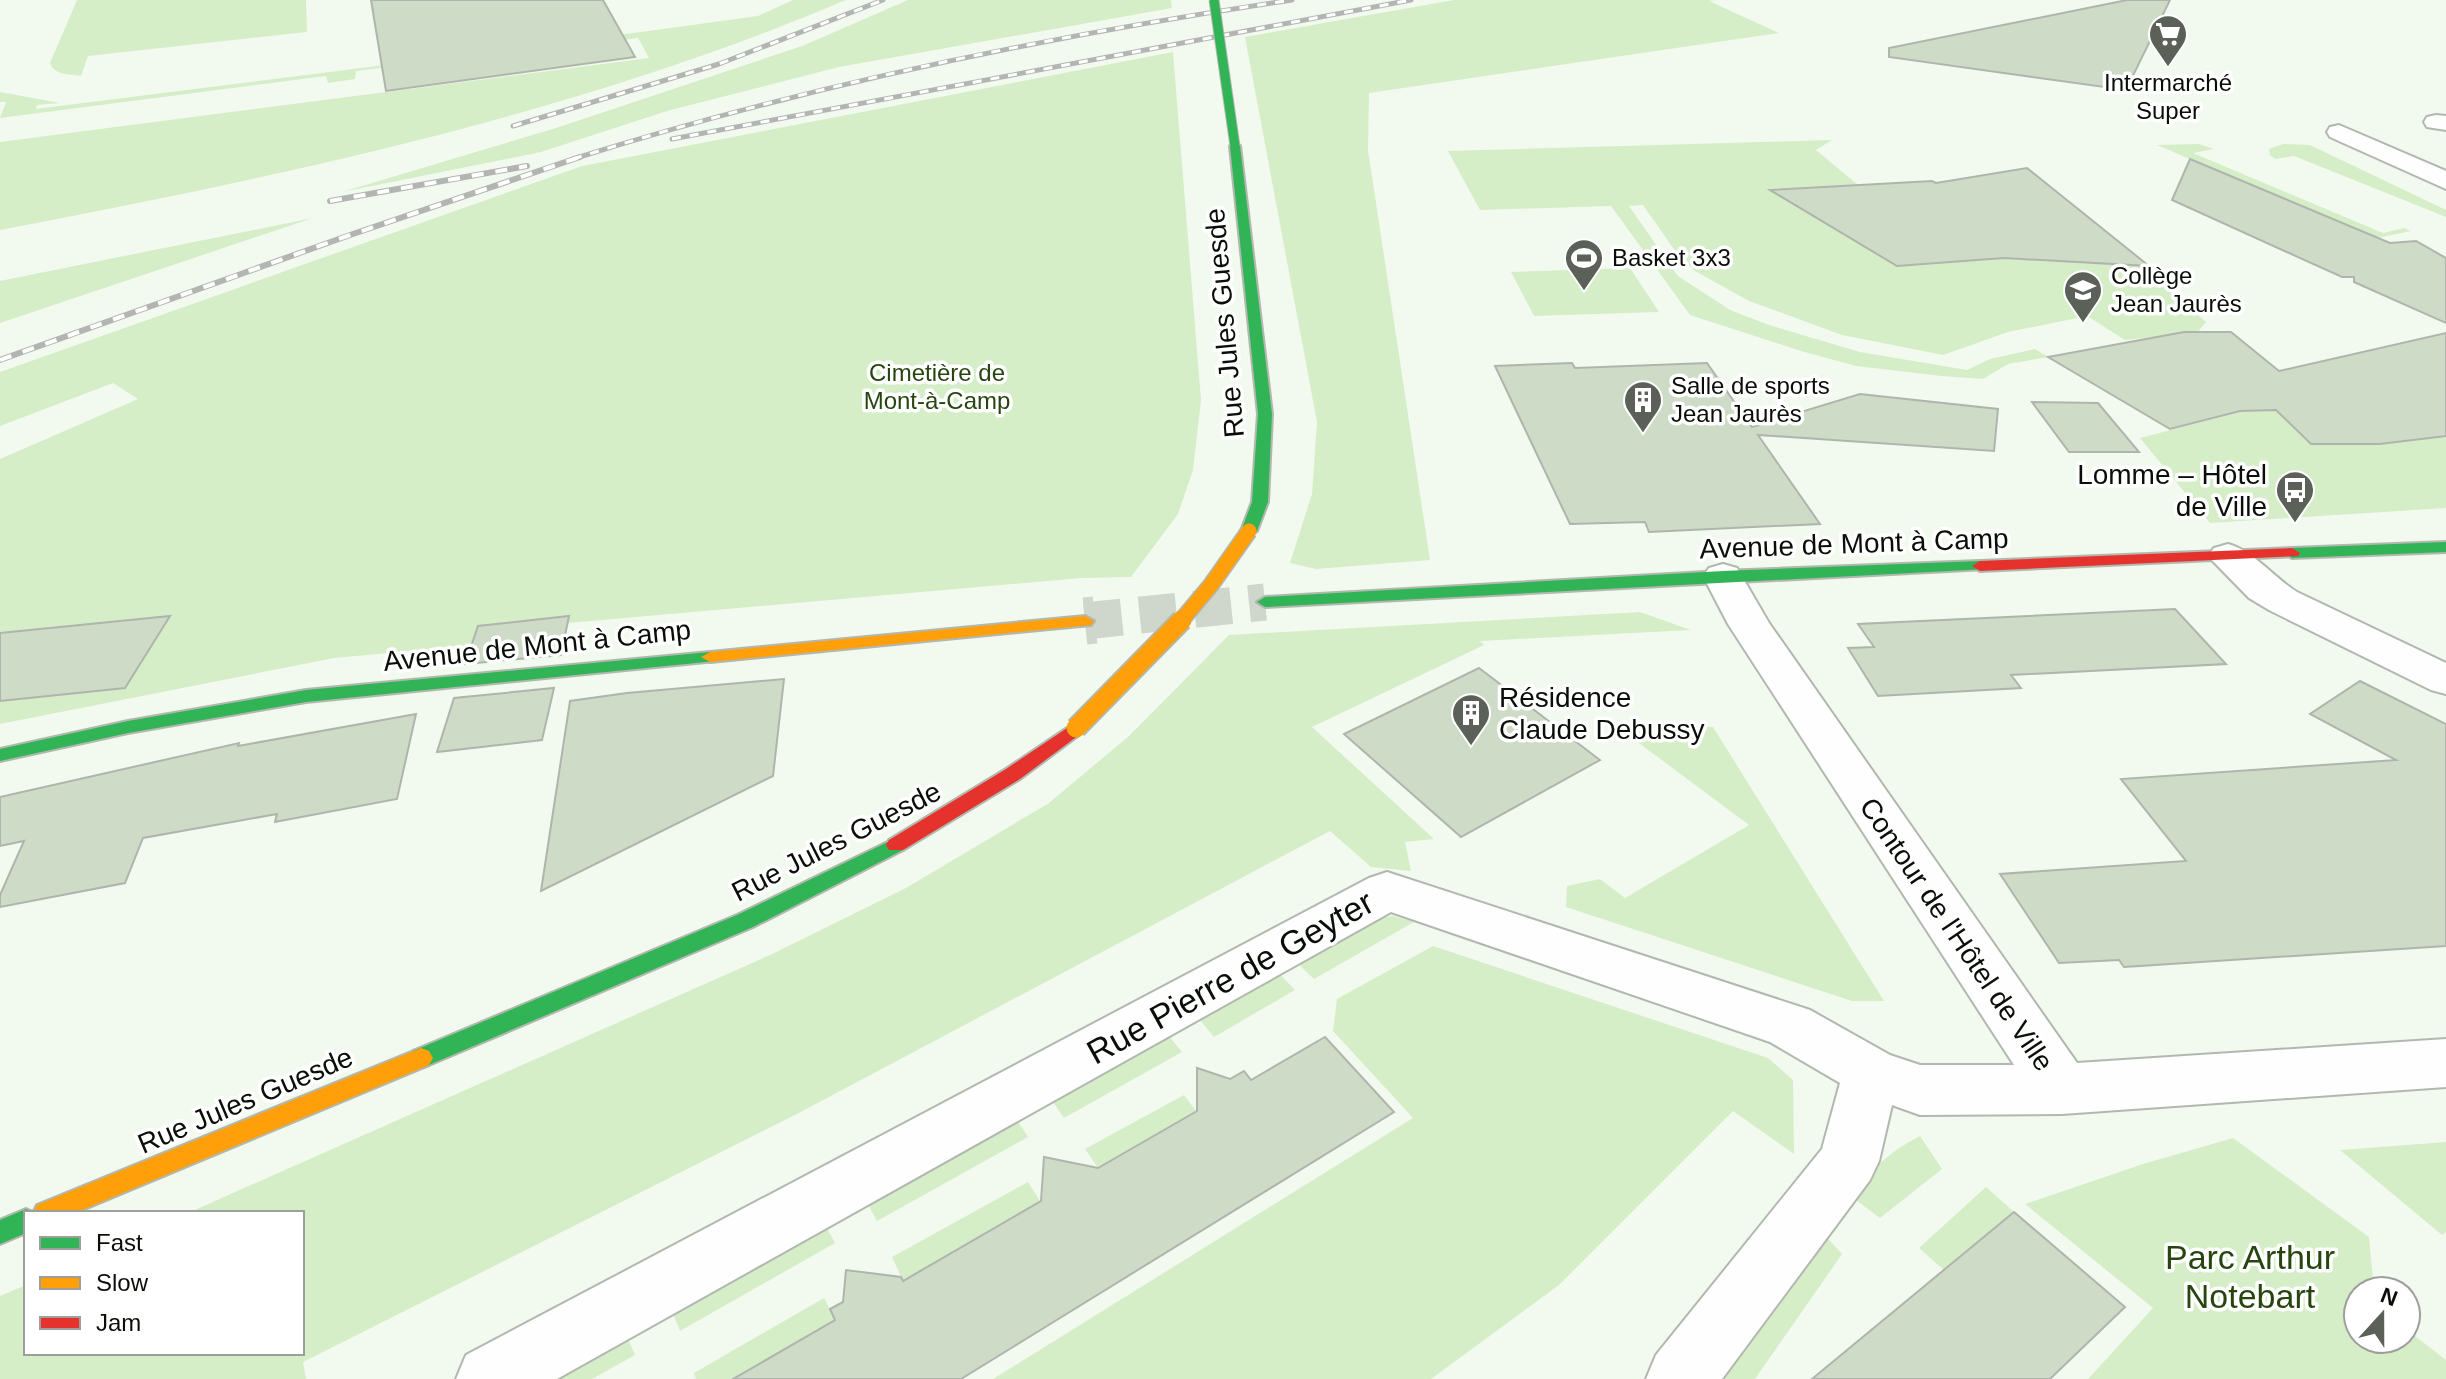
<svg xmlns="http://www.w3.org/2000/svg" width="2446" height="1379" font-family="Helvetica,sans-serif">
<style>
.green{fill:#d5eec8}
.building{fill:#cedbc6;stroke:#afb5ad;stroke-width:2}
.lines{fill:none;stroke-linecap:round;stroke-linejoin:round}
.secondary-tunnel-far1{stroke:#cfd7cc;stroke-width:37;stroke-dasharray:37 18;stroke-linecap:butt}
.secondary-tunnel{stroke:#cfd7cc;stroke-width:47;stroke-dasharray:47 24;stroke-linecap:butt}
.street-casing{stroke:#b2b8af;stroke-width:4}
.fast-casing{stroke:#b2b8af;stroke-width:4}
.slow-casing{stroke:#b2b8af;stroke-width:4}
.jam-casing{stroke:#b2b8af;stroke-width:4}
.street{fill:#fdfefd;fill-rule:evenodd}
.fast{fill:#30b455;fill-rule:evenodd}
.slow{fill:#ff9f0a;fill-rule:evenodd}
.jam{fill:#e5322d;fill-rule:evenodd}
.rail-far1-casing{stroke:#b3b5b3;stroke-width:5}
.rail-casing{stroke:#b3b5b3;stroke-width:6}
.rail-far1{stroke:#fff;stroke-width:3;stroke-dasharray:9;stroke-linecap:butt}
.rail{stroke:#fff;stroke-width:4;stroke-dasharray:12;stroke-linecap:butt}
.fast-bridge-casing{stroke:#b2b8af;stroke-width:11;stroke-linecap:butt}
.slow-bridge-far1-casing{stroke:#b2b8af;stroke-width:18;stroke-linecap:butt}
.slow-bridge-casing{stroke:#b2b8af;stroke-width:23;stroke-linecap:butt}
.fast-bridge{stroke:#30b455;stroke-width:9}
.slow-bridge-far1{stroke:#ff9f0a;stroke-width:15}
.slow-bridge{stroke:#ff9f0a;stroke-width:19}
.labels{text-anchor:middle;stroke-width:7;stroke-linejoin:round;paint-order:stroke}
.far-poi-label{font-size:24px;fill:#0a0e08;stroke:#fff;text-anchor:start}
.far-park-label{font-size:24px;fill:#26450f;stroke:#fff}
.street-label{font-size:28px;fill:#0a0e08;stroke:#fff}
.poi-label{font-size:28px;fill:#0a0e08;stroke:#fff;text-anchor:end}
.near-street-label{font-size:34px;fill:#0a0e08;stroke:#fff}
.near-park-label{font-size:34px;fill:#26450f;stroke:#fff}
</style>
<rect width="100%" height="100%" fill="#f2faef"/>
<g class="green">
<path d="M77,0H306L307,32L88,56L81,76C70,74 53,75 50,63Z"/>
<path d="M793,0H846C577,114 287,175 0,230V142L649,58L638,38L601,43L597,38L758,16Z"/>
<path d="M908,0H1171L1172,8L839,67L667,111L541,152L342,192L556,128L802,46Z"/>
<path d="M1454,0H1715L1709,1L1779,33L1369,93L1368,150L1430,560L1316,569L1290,563L1312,494L1317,422L1245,37Z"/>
<path d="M584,40L585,42L356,71L355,79L328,83L326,76L0,118L6,102H0V92L60,103L37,105L36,109Z"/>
<path d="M1173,52L1201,400L1193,470L1178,514L1131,577L1082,578L568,623L565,637L334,658L0,724V459L138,399L113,383L0,426V372L582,166Z"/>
<path d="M1832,140L1816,150L1858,185L1789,189L1800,208L1897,266L2004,258L2070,262L2118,259L2144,267L2206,322L2197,333L2125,340L2087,316L2008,332L1943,355L1842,335L1749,301L1695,271L1678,255L1643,205L1629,206L1678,276L1730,310L1769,325L1860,352L1967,370L1990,359L2035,349L2048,357L2008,364L1983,379L1941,376L1856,366L1801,351L1690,315L1611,206L1480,210L1448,151Z"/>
<path d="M2199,144L2214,149L2193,153L2383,233L2404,228L2411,231L2377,238L2157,145Z"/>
<path d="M2283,144L2310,145L2446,210V217L2294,156L2275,159L2270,155L2269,149Z"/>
<path d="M313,218L0,323V281Z"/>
<path d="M1630,268L1659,312L1534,316L1511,272Z"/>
<path d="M2276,410L2311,444H2380L2446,436V508L2210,523L2140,438L2243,411Z"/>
<path d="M1640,612L1691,630L1480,641L1484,645L1312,727L1434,839L1405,842L1411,871L1371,867L1330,831L795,1115L303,1362L306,1379H0V1296L26,1285V1353H302V1213H188L770,955L906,888L1049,803L1129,736L1229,635Z"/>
<path d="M1713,727L1884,1001H1852L1566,907L1567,886L1600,879L1625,898L1749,825L1620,729Z"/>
<path d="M1393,916L1414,922L1314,979L1292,958L1360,920Z"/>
<path d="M1433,946L1768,1058L1793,1080L1794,1154L1733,1111L1559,1285L1431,1379H993L1413,1118L1333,1031L1337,999Z"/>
<path d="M1274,968L1295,990L1214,1037L1194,1013Z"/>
<path d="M1164,1030L1182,1052L1064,1118L1049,1096Z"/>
<path d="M1184,1095L1196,1111L1098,1168L1085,1149Z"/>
<path d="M1014,1115L1028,1137L877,1221L864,1197Z"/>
<path d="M1920,1136L1942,1169L1880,1218L1852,1197C1871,1169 1889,1152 1920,1136Z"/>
<path d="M2233,1138L2369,1237L2374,1291H2358V1339H2406V1329L2446,1360V1379H2088L2153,1308L2025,1204L2143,1164Z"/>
<path d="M2446,1142V1232L2442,1235L2340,1150Z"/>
<path d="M1028,1182L1040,1201L903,1281L892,1257Z"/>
<path d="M1986,1187L2014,1212L1945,1271L1919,1248Z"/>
<path d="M822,1219L835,1243L680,1331L669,1305Z"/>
<path d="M1821,1231L1842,1254L1755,1379H1707Z"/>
<path d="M824,1298L835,1320L733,1379H696L694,1373Z"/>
<path d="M623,1328L635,1355L592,1379H527Z"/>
</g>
<g class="building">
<path d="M371,0H603L635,57L386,91Z"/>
<path d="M2127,0H2170L2126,90L1889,57V48Z"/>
<path d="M2190,159L2390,243L2416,241L2446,258V323L2354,282V277H2342L2172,200Z"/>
<path d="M2027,168L2149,266L2004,258L1897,266L1770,190L1932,181L1936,183Z"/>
<path d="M2184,332H2231L2279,371L2446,333V436L2380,444H2311L2276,410L2240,411L2170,429L2048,357Z"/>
<path d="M1572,363L1575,368L1707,363L1752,427L1860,394L1998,409L1994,451L1758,435L1820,524L1649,532L1645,522L1570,524L1495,366Z"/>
<path d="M2032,402L2098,403L2139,452H2069Z"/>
<path d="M2175,609L2226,664L2011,675L2021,688L1878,696L1848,648L1874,647L1858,624Z"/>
<path d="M170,616L125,688L0,701V633Z"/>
<path d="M569,616L561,655L465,664L478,626Z"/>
<path d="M1479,668L1600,760L1461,837L1344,734Z"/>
<path d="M784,679L773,776L541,891L570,701L627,693Z"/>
<path d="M2360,681L2446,724V946L2140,966L2124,967L2119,960L2059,963L2000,874L2186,861L2121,779L2396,760L2310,714Z"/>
<path d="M554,688L542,740L437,752L454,698Z"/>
<path d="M416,714L397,799L275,822L277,814L143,838L125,883L0,907V895L24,841L0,846V797L239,743L238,746Z"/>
<path d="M1325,1037L1394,1112L961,1379H733L835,1320L830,1309L843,1302L846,1270L901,1277L903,1281L1041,1201L1044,1157L1098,1168L1197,1111V1068L1230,1079L1244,1071L1251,1080Z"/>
<path d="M2014,1212L2125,1307L2050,1379H1812Z"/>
</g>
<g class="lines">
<path class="secondary-tunnel-far1" d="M1085,621L1265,602"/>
<path class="secondary-tunnel" d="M1085,621L1095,620"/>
<g class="street-casing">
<g id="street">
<path d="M2436,115L2446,116V130L2427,127L2424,122L2427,117Z"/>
<path d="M2339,125L2446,171V189L2330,137L2327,132L2330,127Z"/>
<path d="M2228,544C2254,551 2274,578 2297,592L2446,663V694L2431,690L2269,610L2249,598L2208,556L2214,548Z"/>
<path d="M1723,564L1737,568L1769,623L2077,1063L2446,1039V1087L2062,1114L1920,1115L1892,1105L1879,1161L1870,1180L1722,1379H1646L1656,1355L1822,1149L1840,1083L1770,1042L1391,912L557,1379H456L466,1355L1369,878L1387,872L1810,1010L1890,1055L1920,1065H2014L1728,624L1703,576L1709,568Z"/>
</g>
</g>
<g class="fast-casing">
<g id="fast">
<path d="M1235,143L1240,146L1272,414L1268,502L1257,531L1249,536L1241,531L1252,502L1258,414L1230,146Z"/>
<path d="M2446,542V552L2292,558L2284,553L2292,548Z"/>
<path d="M1980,561L1988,566L1986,569L1265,607L1257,602L1265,597L1723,571Z"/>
<path d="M710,652L716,653L719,657L716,661L306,702L128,733L0,761V749L128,721L306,690Z"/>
<path d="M896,838L903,840L906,845L903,850L753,927L429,1065L421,1068L413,1065L409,1058L413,1051L737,915Z"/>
<path d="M26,1209L35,1213H26V1233L0,1244V1220Z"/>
</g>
</g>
<g class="slow-casing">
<g id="slow">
<path d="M1085,616L1094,621L1091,625L710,662L701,657L710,652Z"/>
<path d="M421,1048L429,1051L433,1058L429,1065L75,1213H33L37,1205Z"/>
</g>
</g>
<g class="jam-casing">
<g id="jam">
<path d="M2292,548L2300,553L2298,556L1980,571L1972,566L1980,561Z"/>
<path d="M1076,722L1083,724L1085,728L1083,732L1020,779L903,850H889L886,845L889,840L1006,769Z"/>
</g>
</g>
<use href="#street" class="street"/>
<use href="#fast" class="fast"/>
<use href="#slow" class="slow"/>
<use href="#jam" class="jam"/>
<g class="rail-far1-casing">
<g id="rail-far1">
<path d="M513,126L719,64L883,0"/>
<path d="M672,139L1411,0"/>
<path d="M573,159C808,85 1048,36 1292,0"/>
</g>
</g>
<g class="rail-casing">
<g id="rail">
<path d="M330,201L527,166"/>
<path d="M0,360L350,235L580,157"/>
</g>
</g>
<use href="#rail-far1" class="rail-far1"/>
<use href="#rail" class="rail"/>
<g class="fast-bridge-casing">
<path id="fast-bridge" d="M1214,0L1235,146"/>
</g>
<g class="slow-bridge-far1-casing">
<path id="slow-bridge-far1" d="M1180,622L1211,585L1249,531"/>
</g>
<g class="slow-bridge-casing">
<path id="slow-bridge" d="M1076,728L1182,620"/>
</g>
<use href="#fast-bridge" class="fast-bridge"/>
<use href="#slow-bridge-far1" class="slow-bridge-far1"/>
<use href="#slow-bridge" class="slow-bridge"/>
</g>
<defs>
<g id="supermarket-pin" transform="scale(2)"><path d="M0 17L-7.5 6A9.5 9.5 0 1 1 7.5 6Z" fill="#5b6159" stroke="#fff"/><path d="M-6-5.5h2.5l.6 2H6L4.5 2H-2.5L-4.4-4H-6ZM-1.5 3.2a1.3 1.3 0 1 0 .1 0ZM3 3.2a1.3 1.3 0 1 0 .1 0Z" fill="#fff"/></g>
<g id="stadium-pin" transform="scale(2)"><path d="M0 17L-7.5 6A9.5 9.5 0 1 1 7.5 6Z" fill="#5b6159" stroke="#fff"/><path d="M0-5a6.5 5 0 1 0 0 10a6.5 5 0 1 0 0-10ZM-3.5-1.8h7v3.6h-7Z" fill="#fff"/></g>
<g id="school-pin" transform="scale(2)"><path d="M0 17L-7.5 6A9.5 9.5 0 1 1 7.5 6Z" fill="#5b6159" stroke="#fff"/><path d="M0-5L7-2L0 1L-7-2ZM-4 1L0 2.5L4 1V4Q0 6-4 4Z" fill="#fff"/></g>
<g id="building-pin" transform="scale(2)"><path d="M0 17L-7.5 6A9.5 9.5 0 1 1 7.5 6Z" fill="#5b6159" stroke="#fff"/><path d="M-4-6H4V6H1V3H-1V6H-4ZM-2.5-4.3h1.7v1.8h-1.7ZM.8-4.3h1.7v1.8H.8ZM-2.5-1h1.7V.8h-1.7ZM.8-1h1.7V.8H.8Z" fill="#fff"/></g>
<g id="bus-pin" transform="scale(2)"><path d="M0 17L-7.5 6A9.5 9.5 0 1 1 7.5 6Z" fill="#5b6159" stroke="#fff"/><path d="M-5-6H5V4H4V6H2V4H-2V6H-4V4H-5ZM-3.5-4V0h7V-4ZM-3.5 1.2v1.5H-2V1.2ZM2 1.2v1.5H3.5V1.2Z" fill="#fff"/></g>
</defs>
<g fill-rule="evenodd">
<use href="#supermarket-pin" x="2168" y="34"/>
<use href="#stadium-pin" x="1584" y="258"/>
<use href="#school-pin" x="2083" y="290"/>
<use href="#building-pin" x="1643" y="400"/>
<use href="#bus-pin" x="2295" y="490"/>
<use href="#building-pin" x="1471" y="713"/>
</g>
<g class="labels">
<g class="far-poi-label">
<text x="2168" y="91" text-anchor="middle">Intermarché<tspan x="2168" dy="28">Super</tspan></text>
<text x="1612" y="266">Basket 3x3</text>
<text x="2111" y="284">Collège<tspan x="2111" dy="28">Jean Jaurès</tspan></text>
<text x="1671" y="394">Salle de sports<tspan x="1671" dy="28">Jean Jaurès</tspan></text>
</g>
<g class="far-park-label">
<text x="937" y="381">Cimetière de<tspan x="937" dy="28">Mont-à-Camp</tspan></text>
</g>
<g class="street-label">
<text transform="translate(1224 323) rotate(-95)" y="10">Rue Jules Guesde</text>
<text transform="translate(1854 543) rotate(-2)" y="10">Avenue de Mont à Camp</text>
<text transform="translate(537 645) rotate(-6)" y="10">Avenue de Mont à Camp</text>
<text transform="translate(836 841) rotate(-27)" y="10">Rue Jules Guesde</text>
<text transform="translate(1957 934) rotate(56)" y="10">Contour de l'Hôtel de Ville</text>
<text transform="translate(245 1100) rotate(-23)" y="10">Rue Jules Guesde</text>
</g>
<g class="poi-label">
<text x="2267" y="484">Lomme – Hôtel<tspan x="2267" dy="32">de Ville</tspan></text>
<text x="1499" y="707" text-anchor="start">Résidence<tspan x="1499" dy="32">Claude Debussy</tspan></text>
</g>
<g class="near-street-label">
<text transform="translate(1230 977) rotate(-29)" y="12">Rue Pierre de Geyter</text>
</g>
<g class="near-park-label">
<text x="2250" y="1269">Parc Arthur<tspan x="2250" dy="39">Notebart</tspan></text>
</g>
</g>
<rect x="24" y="1211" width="280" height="144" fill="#ffffff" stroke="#9d9f9c" stroke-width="2"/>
<rect x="40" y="1237" width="40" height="12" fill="#30b455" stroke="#9d9f9c" stroke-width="2"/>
<text x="96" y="1251" font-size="24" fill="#0a0e08">Fast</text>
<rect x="40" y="1277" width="40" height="12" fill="#ff9f0a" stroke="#9d9f9c" stroke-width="2"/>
<text x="96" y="1291" font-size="24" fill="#0a0e08">Slow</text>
<rect x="40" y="1317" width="40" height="12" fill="#e5322d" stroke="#9d9f9c" stroke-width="2"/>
<text x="96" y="1331" font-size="24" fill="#0a0e08">Jam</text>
<g transform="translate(2382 1315) rotate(21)"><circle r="38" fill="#ffffff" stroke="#9d9f9c" stroke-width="2"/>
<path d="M0-6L14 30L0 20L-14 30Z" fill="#5b6159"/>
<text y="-12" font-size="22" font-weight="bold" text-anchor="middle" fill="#0a0e08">N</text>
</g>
</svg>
